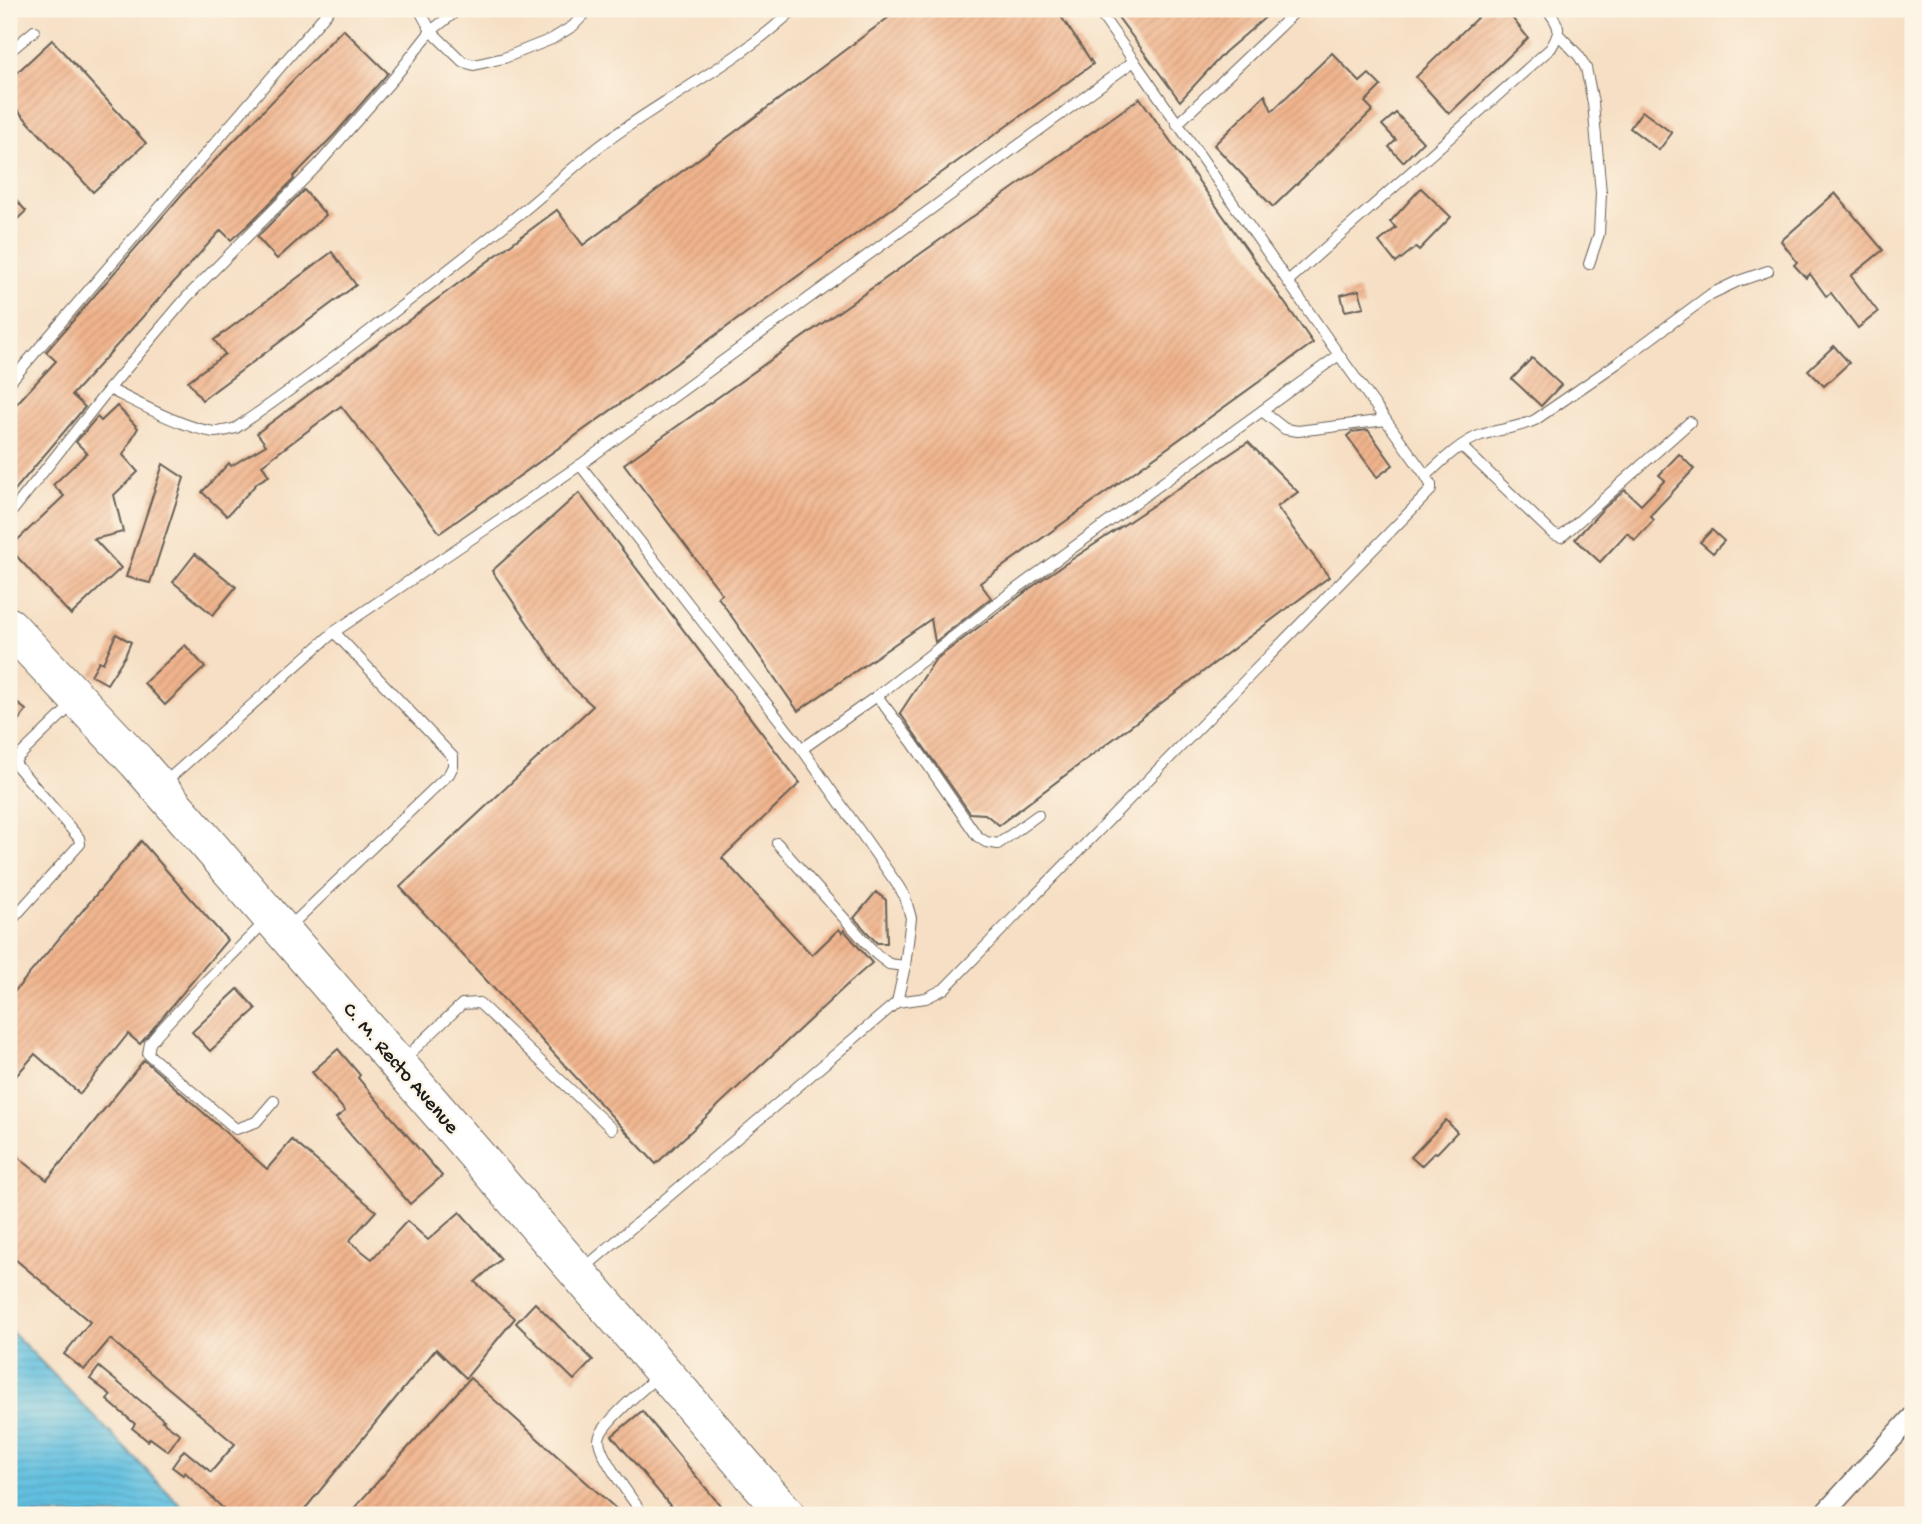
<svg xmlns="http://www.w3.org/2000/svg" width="1922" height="1524" font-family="'Gochi Hand',sans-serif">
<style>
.water{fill:url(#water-rules);stroke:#3f6e7e;stroke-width:2}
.building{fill:url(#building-hatch)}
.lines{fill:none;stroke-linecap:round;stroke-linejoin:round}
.lane-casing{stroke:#686057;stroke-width:12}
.street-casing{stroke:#686057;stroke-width:22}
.highway-casing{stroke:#686057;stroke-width:39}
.lane{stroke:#fff;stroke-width:10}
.street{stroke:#fff;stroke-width:19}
.highway{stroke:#fff;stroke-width:37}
.labels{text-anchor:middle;stroke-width:5;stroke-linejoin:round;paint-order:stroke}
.street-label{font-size:21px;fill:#1c1c1c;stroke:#fcf5e5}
</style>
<defs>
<pattern id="water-rules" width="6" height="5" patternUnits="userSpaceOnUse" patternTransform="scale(1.75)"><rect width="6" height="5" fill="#62c0e0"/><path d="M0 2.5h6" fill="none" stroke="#54a4c0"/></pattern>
<pattern id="building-hatch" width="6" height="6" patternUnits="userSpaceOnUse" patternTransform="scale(1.75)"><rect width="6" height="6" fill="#f0b48d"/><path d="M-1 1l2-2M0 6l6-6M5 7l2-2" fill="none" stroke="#cd9a79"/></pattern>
</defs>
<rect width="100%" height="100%" fill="#fcf5e5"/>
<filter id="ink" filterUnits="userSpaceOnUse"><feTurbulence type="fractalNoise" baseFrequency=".0143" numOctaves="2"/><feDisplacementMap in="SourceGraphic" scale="14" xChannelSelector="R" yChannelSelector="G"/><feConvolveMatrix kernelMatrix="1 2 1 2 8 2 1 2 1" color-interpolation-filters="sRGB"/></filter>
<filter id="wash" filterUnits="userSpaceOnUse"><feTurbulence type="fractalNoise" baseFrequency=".00686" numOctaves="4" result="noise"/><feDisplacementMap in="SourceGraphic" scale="28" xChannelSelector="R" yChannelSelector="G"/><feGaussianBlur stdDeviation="1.57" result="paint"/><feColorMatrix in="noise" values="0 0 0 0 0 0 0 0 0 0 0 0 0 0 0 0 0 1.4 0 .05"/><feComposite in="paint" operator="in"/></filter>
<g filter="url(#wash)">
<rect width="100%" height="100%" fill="#f6dfc4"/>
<path class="water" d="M9,1330L18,1338L190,1515H9Z"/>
<g id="blocks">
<g class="building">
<path d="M900,9H1056L1093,64L440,533L341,406L262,465L269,476L258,482L227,516L202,492L229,463L231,466L266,445L257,433L557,210L583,245Z"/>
<path d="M1112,9H1275L1225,52L1180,101Z"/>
<path d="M1486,9H1505L1528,38L1449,114L1416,77Z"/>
<path d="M343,29L388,73L335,134L293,177L294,179L247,226L231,240L221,230L72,395L85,407L9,497V412L56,361L46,352L183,193Z"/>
<path d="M52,40L146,143L93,192L9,101V80Z"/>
<path d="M1332,53L1360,82L1369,74L1381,86L1365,102L1373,110L1273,207L1214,145L1265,95L1272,111Z"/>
<path d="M1140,98L1313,343L980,583L991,598L935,642L931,619L798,711L718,597L722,594L624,464Z"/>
<path d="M1642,111L1672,133L1659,150L1630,128Z"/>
<path d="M1396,113L1423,142L1403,162L1389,147L1396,140L1382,125Z"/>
<path d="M1421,188L1451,217L1419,250L1416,247L1396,263L1379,242L1396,228L1390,222Z"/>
<path d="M304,190L326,215L277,259L257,237Z"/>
<path d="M9,192L26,211L9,227Z"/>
<path d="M1835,193L1883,250L1851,276L1878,312L1858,328L1831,293L1826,296L1810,274L1806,278L1794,265L1797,262L1781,241Z"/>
<path d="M332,252L356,285L202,400L188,381L225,354L214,340Z"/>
<path d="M1359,290L1364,307L1345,311L1341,295Z"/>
<path d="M1834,346L1849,363L1824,386L1808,370Z"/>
<path d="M1532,358L1561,385L1541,406L1512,379Z"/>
<path d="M117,406L138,428L123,455L138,472L114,495L123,532L94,539L121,568L71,615L9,548L64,496L53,485L87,453L76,442L97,417L101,421Z"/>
<path d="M1368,430L1393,465L1377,477L1347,436L1352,432Z"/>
<path d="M1248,442L1298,492L1277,507L1329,577L999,825L985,814L970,813L900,713L935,660L1044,578Z"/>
<path d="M1679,454L1694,469L1650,516L1654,520L1635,540L1627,533L1600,562L1575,539L1603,509L1625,490L1641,505L1665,480L1659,475Z"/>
<path d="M163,464L184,478L150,583L126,577Z"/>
<path d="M579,493L800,783L722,858L812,955L839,929L842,933L844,930L872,963L849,983L656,1164L400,887L593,706L570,685L492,571Z"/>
<path d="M1712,530L1724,541L1713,553L1700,542Z"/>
<path d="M195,554L236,587L213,615L173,582Z"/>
<path d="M116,634L131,642L125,656L107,684L91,675L99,661L103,663Z"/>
<path d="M185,645L205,667L165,705L144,683Z"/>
<path d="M9,697L26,710L9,733Z"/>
<path d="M141,841L227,940L140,1044L128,1034L80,1094L35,1054L9,1084V998Z"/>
<path d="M876,892L886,900L887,943H877L854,918Z"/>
<path d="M238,989L256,1009L210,1051L192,1032Z"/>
<path d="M338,1049L360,1075L358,1078L442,1176L410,1204L336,1118L345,1111L312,1072Z"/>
<path d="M144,1060L267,1169L292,1140L376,1211L349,1241L372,1259L407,1221L428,1240L460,1212L501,1259L475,1282L515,1318L466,1378L436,1349L300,1515H230L185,1472L183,1475L172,1467L184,1450L211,1472L235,1444L110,1339L84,1370L64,1354L90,1322L9,1254V1150L47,1180Z"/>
<path d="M1446,1120L1457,1132L1437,1153L1435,1152L1421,1166L1411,1157Z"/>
<path d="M535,1303L593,1360L574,1380L516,1323Z"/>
<path d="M99,1367L164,1420L162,1421L180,1434L168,1451L150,1438L148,1441L132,1428L135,1424L107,1400L111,1395L90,1379Z"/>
<path d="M470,1378L623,1515H348Z"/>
<path d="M642,1411L720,1505L708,1515H678L612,1436Z"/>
</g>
</g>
</g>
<g filter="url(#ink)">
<use href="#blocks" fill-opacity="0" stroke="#686057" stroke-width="2"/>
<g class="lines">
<g class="lane-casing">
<g id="lane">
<path d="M419,9L431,31L463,62L474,65L504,58L552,39L573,26L589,9"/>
<path d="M1559,35L1579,56L1586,68L1593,103L1601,193L1599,234L1589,264"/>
<path d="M9,52L34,31"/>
<path d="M1177,124L1298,9"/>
<path d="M1288,281L1551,48C1562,30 1560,26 1547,9"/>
<path d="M9,383L330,9"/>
<path d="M109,389C138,403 183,428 214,432C222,432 228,430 236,428C335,360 429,285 523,211C549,190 574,166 600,146C663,98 737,64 794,9"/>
<path d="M1262,411L1285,429L1298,431L1386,420"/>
<path d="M1461,446L1553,534L1561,537L1690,422"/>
<path d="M1426,476C1442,461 1460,443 1481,435C1499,429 1518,428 1535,420L1619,362L1711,294L1736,282L1768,271"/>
<path d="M9,515L109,389L187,297L318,165L394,78L431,31L459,9"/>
<path d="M334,632L580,465"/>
<path d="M877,696L912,742L977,836L986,842L998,844L1038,815"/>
<path d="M802,749L877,696L998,602L1339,355"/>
<path d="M164,783L334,632L453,757V766L449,774L289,927"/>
<path d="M777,843L876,954L889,964L905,966"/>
<path d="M265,922L202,985L159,1032L150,1043L148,1054L236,1129L256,1122L274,1101"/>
<path d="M9,923L80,844L79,838L17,766L15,760L73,704"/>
<path d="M897,1002L926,998L944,989L1431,490V485L1426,476L1339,355L1134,61"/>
<path d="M402,1061L462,1004L479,1003L612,1129"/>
<path d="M582,1270L897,1002L905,966L911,918L905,897L899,887L802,749L580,465L1134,61L1097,9"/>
<path d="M643,1515C633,1499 600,1458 599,1440C598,1427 645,1387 657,1377"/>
</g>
</g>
<g class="street-casing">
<path id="street" d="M1823,1515L1913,1416"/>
</g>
<g class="highway-casing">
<path id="highway" d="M9,626L137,762L787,1515"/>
</g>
<use href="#lane" class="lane"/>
<use href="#street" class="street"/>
<use href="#highway" class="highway"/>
</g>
</g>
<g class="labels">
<g class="street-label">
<text transform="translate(402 1067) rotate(49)" y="7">C. M. Recto Avenue</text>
</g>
</g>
<rect width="1922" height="1524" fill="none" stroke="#fcf5e5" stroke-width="35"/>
</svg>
